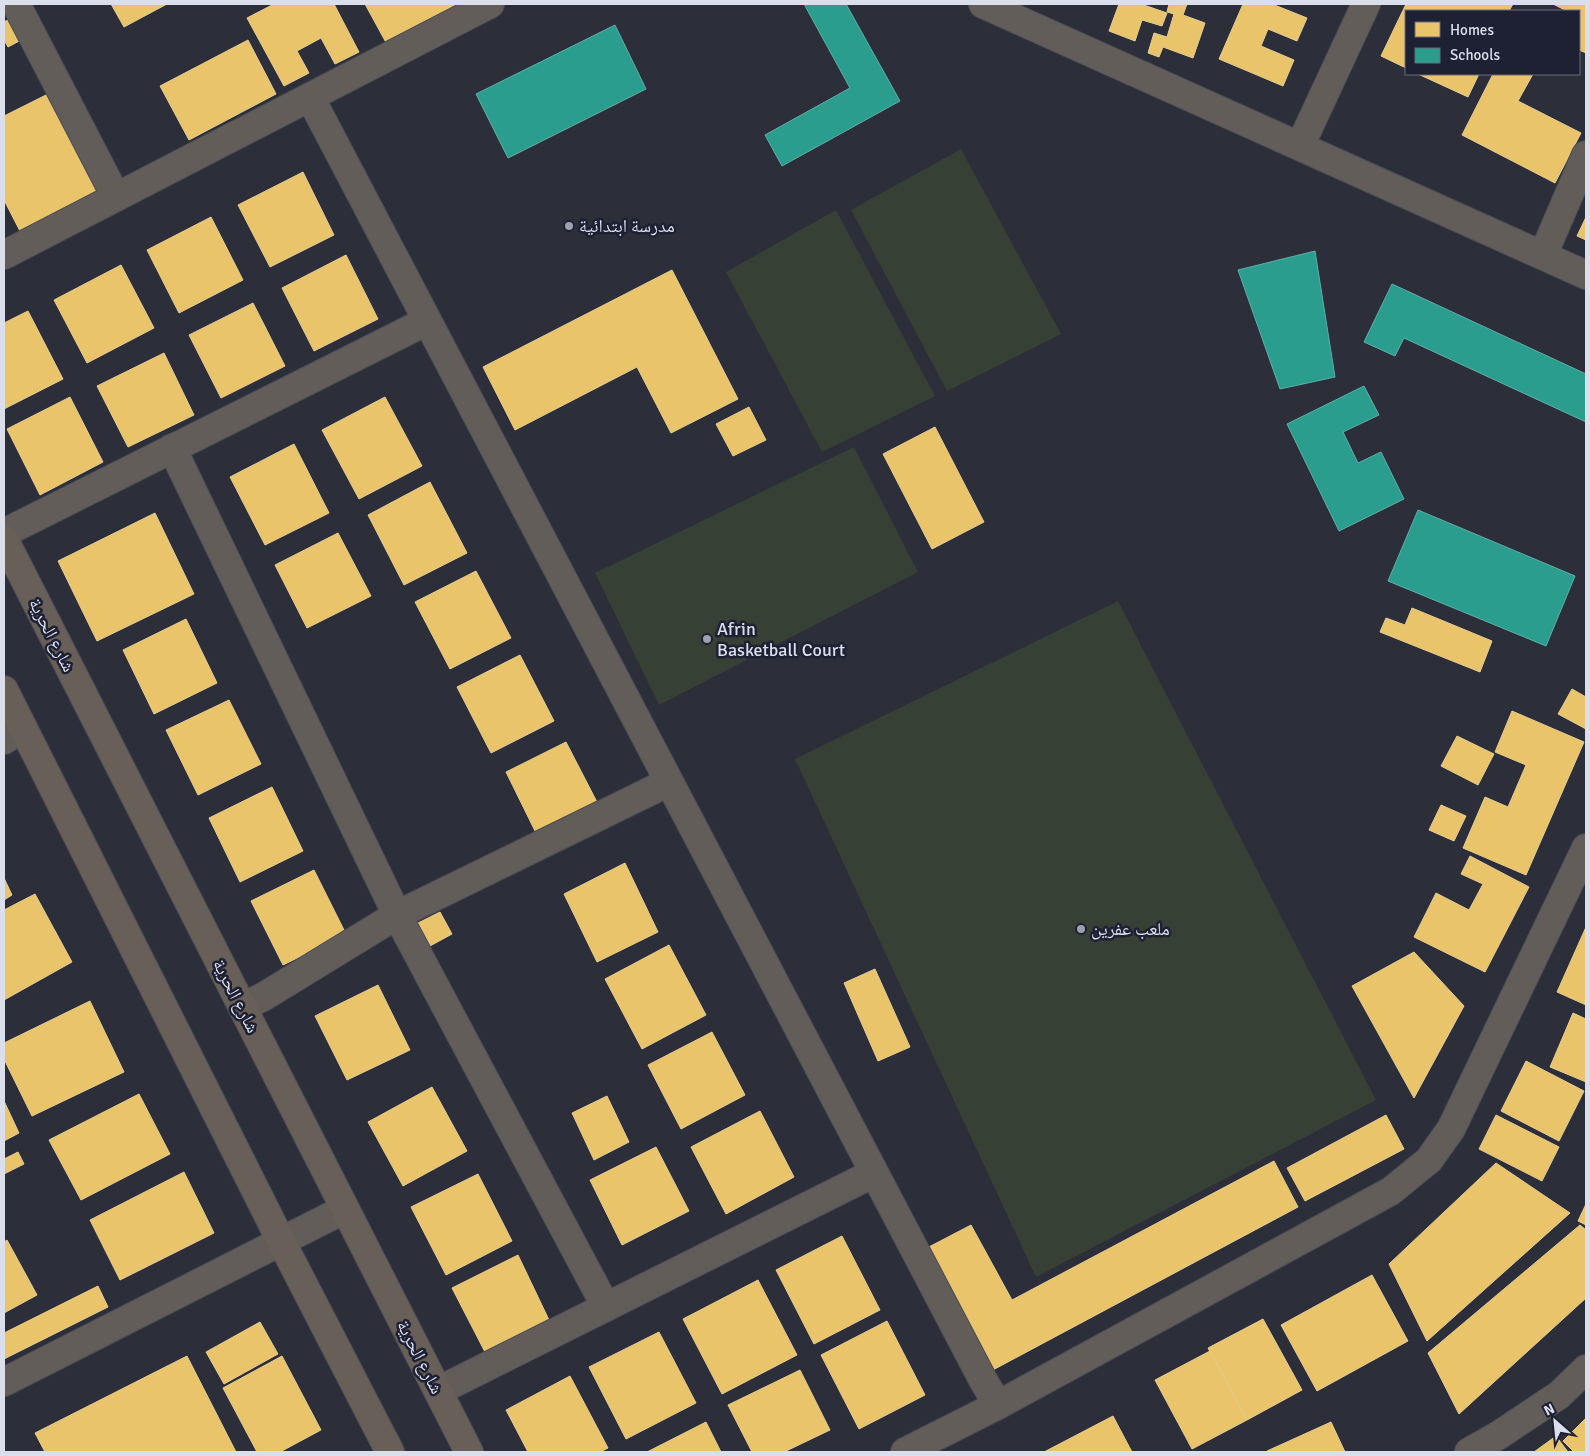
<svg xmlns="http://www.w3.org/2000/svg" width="1590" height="1456" font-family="Signika,'Noto Naskh Arabic',sans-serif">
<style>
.green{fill:#364035}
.homes{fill:#e9c46a;stroke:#e5cc91}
.schools{fill:#2a9d8f;stroke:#5fb0ab}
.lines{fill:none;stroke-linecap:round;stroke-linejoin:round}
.minor-casing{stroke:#494b55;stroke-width:30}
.secondary-casing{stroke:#494b55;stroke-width:30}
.minor{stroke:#625d58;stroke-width:28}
.secondary{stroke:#675f58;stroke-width:28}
.poi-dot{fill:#9ea0ad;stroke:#1e2034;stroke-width:2}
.labels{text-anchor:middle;stroke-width:5;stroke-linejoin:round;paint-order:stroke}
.poi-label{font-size:18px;fill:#dbdeeb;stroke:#1e2034;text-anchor:start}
.street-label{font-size:18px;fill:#dbdeeb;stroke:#1e2034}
</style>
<rect width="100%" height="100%" fill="#2c2e39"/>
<g class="green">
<path d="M961,149L1061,334L947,391L851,210Z"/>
<path d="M836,210L935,396L822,452L726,272Z"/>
<path d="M854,447L918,572L659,705L595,573Z"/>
<path d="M1118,601L1376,1100L1036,1277L795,759Z"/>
</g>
<g class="homes">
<path d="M111,4H167L124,27Z"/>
<path d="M274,4H334L359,52L335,64L321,38L297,51L309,73L284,86L247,18Z"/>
<path d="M365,4H460L462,9L389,48Z"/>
<path d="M1119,4H1141L1167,13L1162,26L1142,20L1135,41L1109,31Z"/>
<path d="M1169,4H1187L1183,15L1205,23L1193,58L1163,47L1159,57L1148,53L1154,33L1167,37L1174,14L1167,12Z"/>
<path d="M1243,4H1272L1307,18L1297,41L1268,29L1261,46L1294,60L1283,86L1219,59Z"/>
<path d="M1406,4H1513L1509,11H1406V68L1381,56Z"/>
<path d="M1553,4H1586V53L1579,50V11H1567Z"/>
<path d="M11,18L23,39L8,47L4,40V22Z"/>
<path d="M248,40L276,94L189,140L160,86Z"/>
<path d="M1418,74H1479L1468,97Z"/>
<path d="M1493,74H1533L1518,101L1581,133L1555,183L1462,135Z"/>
<path d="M50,93L101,193L21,233L4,200V116Z"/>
<path d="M303,172L334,235L270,267L238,205Z"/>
<path d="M211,217L243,280L179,313L147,250Z"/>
<path d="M1586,217V240L1577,236Z"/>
<path d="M346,255L378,319L314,351L282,288Z"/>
<path d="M121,265L154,328L87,363L54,300Z"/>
<path d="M672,270L738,399L671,433L637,367L515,430L483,367Z"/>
<path d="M253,303L285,366L221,398L189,335Z"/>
<path d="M28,311L63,379L4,409V323Z"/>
<path d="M164,353L194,415L128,447L97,386Z"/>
<path d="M70,397L103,462L40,495L7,429Z"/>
<path d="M385,397L422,466L359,499L322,430Z"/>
<path d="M749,407L766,440L733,456L716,424Z"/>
<path d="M935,427L984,522L932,549L883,454Z"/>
<path d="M294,444L329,513L265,545L230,477Z"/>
<path d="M430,482L467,553L404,585L368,515Z"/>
<path d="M155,513L194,594L97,641L58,561Z"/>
<path d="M338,533L371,596L307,628L275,565Z"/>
<path d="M476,571L511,638L450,669L415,602Z"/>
<path d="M1412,608L1492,641L1480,672L1380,632L1386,618L1405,625Z"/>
<path d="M186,619L217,683L154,714L123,650Z"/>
<path d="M520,655L554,721L491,753L457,687Z"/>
<path d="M1572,689L1586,697V729L1558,714Z"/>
<path d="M229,700L261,764L198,795L166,730Z"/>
<path d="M1512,711L1584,742L1526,875L1463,848L1485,797L1508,807L1526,765L1495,752Z"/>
<path d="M1457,736L1494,754L1478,785L1441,766Z"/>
<path d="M566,742L598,804L537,835L506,772Z"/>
<path d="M272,787L303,851L240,882L209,818Z"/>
<path d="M1441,805L1466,816L1454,841L1429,830Z"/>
<path d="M1470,856L1529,887L1485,972L1414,937L1436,893L1469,910L1483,884L1461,874Z"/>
<path d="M625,863L658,932L597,962L564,894Z"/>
<path d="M314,870L346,934L283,965L251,901Z"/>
<path d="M4,878L12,895L4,900Z"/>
<path d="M35,894L72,962L4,1000V910Z"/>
<path d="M440,912L452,934L430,946L418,923Z"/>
<path d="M1586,927V1005L1557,992Z"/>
<path d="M669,945L706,1015L642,1049L605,979Z"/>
<path d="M1414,952L1464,1006L1414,1098L1352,986Z"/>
<path d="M875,969L910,1047L878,1061L844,983Z"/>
<path d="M378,985L410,1050L347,1080L315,1016Z"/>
<path d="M90,1001L124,1072L32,1116L4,1059V1043Z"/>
<path d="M1573,1013L1586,1019V1082L1550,1067Z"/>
<path d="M712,1032L745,1095L681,1129L648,1065Z"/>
<path d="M1526,1061L1584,1091L1559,1141L1501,1111Z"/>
<path d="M432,1087L467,1151L403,1186L368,1122Z"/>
<path d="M139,1094L170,1154L81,1200L49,1140Z"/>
<path d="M607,1096L629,1142L594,1160L572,1113Z"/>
<path d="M4,1101L19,1133L4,1141Z"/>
<path d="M760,1111L794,1177L726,1214L691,1147Z"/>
<path d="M1386,1115L1404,1149L1305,1201L1287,1168Z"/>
<path d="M1496,1115L1559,1147L1542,1181L1479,1149Z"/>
<path d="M656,1147L689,1211L622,1245L590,1180Z"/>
<path d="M18,1152L24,1164L4,1174V1159Z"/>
<path d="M1274,1161L1298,1207L991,1371L925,1249L971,1225L1012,1300Z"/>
<path d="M1496,1163L1570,1213L1427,1341L1389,1264Z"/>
<path d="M184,1172L214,1233L120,1280L90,1220Z"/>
<path d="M478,1174L512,1241L446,1275L411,1207Z"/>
<path d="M1586,1204V1225L1578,1221Z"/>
<path d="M1580,1225L1586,1230V1298L1459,1414L1428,1353Z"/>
<path d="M842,1236L880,1310L814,1344L776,1270Z"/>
<path d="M7,1240L37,1295L4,1313V1242Z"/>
<path d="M518,1255L549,1320L485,1352L452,1288Z"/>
<path d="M1372,1275L1408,1341L1317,1391L1281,1325Z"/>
<path d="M758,1280L797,1355L722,1394L683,1319Z"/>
<path d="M98,1286L108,1307L4,1359V1333Z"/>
<path d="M1263,1319L1302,1390L1247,1420L1208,1348Z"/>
<path d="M887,1321L925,1395L859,1429L821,1355Z"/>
<path d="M260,1322L278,1354L224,1384L206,1352Z"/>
<path d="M659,1332L696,1403L626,1439L589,1367Z"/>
<path d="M1210,1351L1247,1420L1192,1449L1155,1380Z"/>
<path d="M187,1356L236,1452H45L35,1433Z"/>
<path d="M282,1356L321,1430L280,1452H257L223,1388Z"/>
<path d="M800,1370L830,1430L784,1452H752L728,1405Z"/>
<path d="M570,1376L608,1448L600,1452H528L506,1410Z"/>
<path d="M1113,1416L1132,1452H1044Z"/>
<path d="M1586,1418V1452H1574L1563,1441Z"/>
<path d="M706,1422L721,1452H647Z"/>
<path d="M1331,1422L1345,1452H1268L1267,1451Z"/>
<path d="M1556,1436L1568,1452H1534Z"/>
</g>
<g class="schools">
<path d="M804,4H846L900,101L782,166L765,135L850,88Z"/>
<path d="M615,25L646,89L508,158L476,94Z"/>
<path d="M1315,251L1335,377L1280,389L1238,270Z"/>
<path d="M1392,284L1586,374V422L1404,338L1395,356L1364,342Z"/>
<path d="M1364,386L1379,415L1343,432L1358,463L1381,452L1404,499L1339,531L1287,424Z"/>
<path d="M1418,510L1575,576L1546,646L1388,581Z"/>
</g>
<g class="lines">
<g class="minor-casing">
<g id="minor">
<path d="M16,4L116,197"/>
<path d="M983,4L1586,275"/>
<path d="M310,97L983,1380L998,1405"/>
<path d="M1300,146L1366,4"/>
<path d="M4,255L490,4"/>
<path d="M1543,255L1586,155"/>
<path d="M172,448L397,915L606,1307"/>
<path d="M4,533L427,321"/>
<path d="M4,740L23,728"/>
<path d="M242,1007L263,997L397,915L669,782"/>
<path d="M4,1382L345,1209"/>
<path d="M438,1391L874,1173"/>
<path d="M905,1452L998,1405L1391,1191L1429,1160L1451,1129L1586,848"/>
<path d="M1469,1452L1499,1435L1559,1395L1586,1369"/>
</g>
</g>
<g class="secondary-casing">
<g id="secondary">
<path d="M4,539L469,1452"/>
<path d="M4,690L281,1241L390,1452"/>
</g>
</g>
<use href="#minor" class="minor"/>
<use href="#secondary" class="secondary"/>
</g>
<g class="poi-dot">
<circle cx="569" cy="226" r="5"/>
<circle cx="707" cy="639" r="5"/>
<circle cx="1081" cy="929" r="5"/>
</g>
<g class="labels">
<g class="poi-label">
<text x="579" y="232">مدرسة ابتدائية</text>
<text x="717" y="635">Afrin<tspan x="717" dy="21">Basketball Court</tspan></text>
<text x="1091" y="935">ملعب عفرين</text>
</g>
<g class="street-label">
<text transform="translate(52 635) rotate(63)" y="6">شارع الحرية</text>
<text transform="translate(236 996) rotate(63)" y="6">شارع الحرية</text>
<text transform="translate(420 1357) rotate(63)" y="6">شارع الحرية</text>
</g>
</g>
<rect width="1590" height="1456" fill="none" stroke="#dbdeeb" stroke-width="10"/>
<rect x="1405" y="10" width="175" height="65" fill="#1e2034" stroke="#6a6c7d"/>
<rect x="1415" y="22" width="25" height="15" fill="#e9c46a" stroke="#6a6c7d"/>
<text x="1450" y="35" font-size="15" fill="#dbdeeb">Homes</text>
<rect x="1415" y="48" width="25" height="15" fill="#2a9d8f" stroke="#6a6c7d"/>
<text x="1450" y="60" font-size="15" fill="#dbdeeb">Schools</text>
<g transform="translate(1555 1421) rotate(333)" stroke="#1e2034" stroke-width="4" paint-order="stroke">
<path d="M0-4L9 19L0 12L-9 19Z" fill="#dbdeeb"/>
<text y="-8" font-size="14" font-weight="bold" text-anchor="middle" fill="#dbdeeb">N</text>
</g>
</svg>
